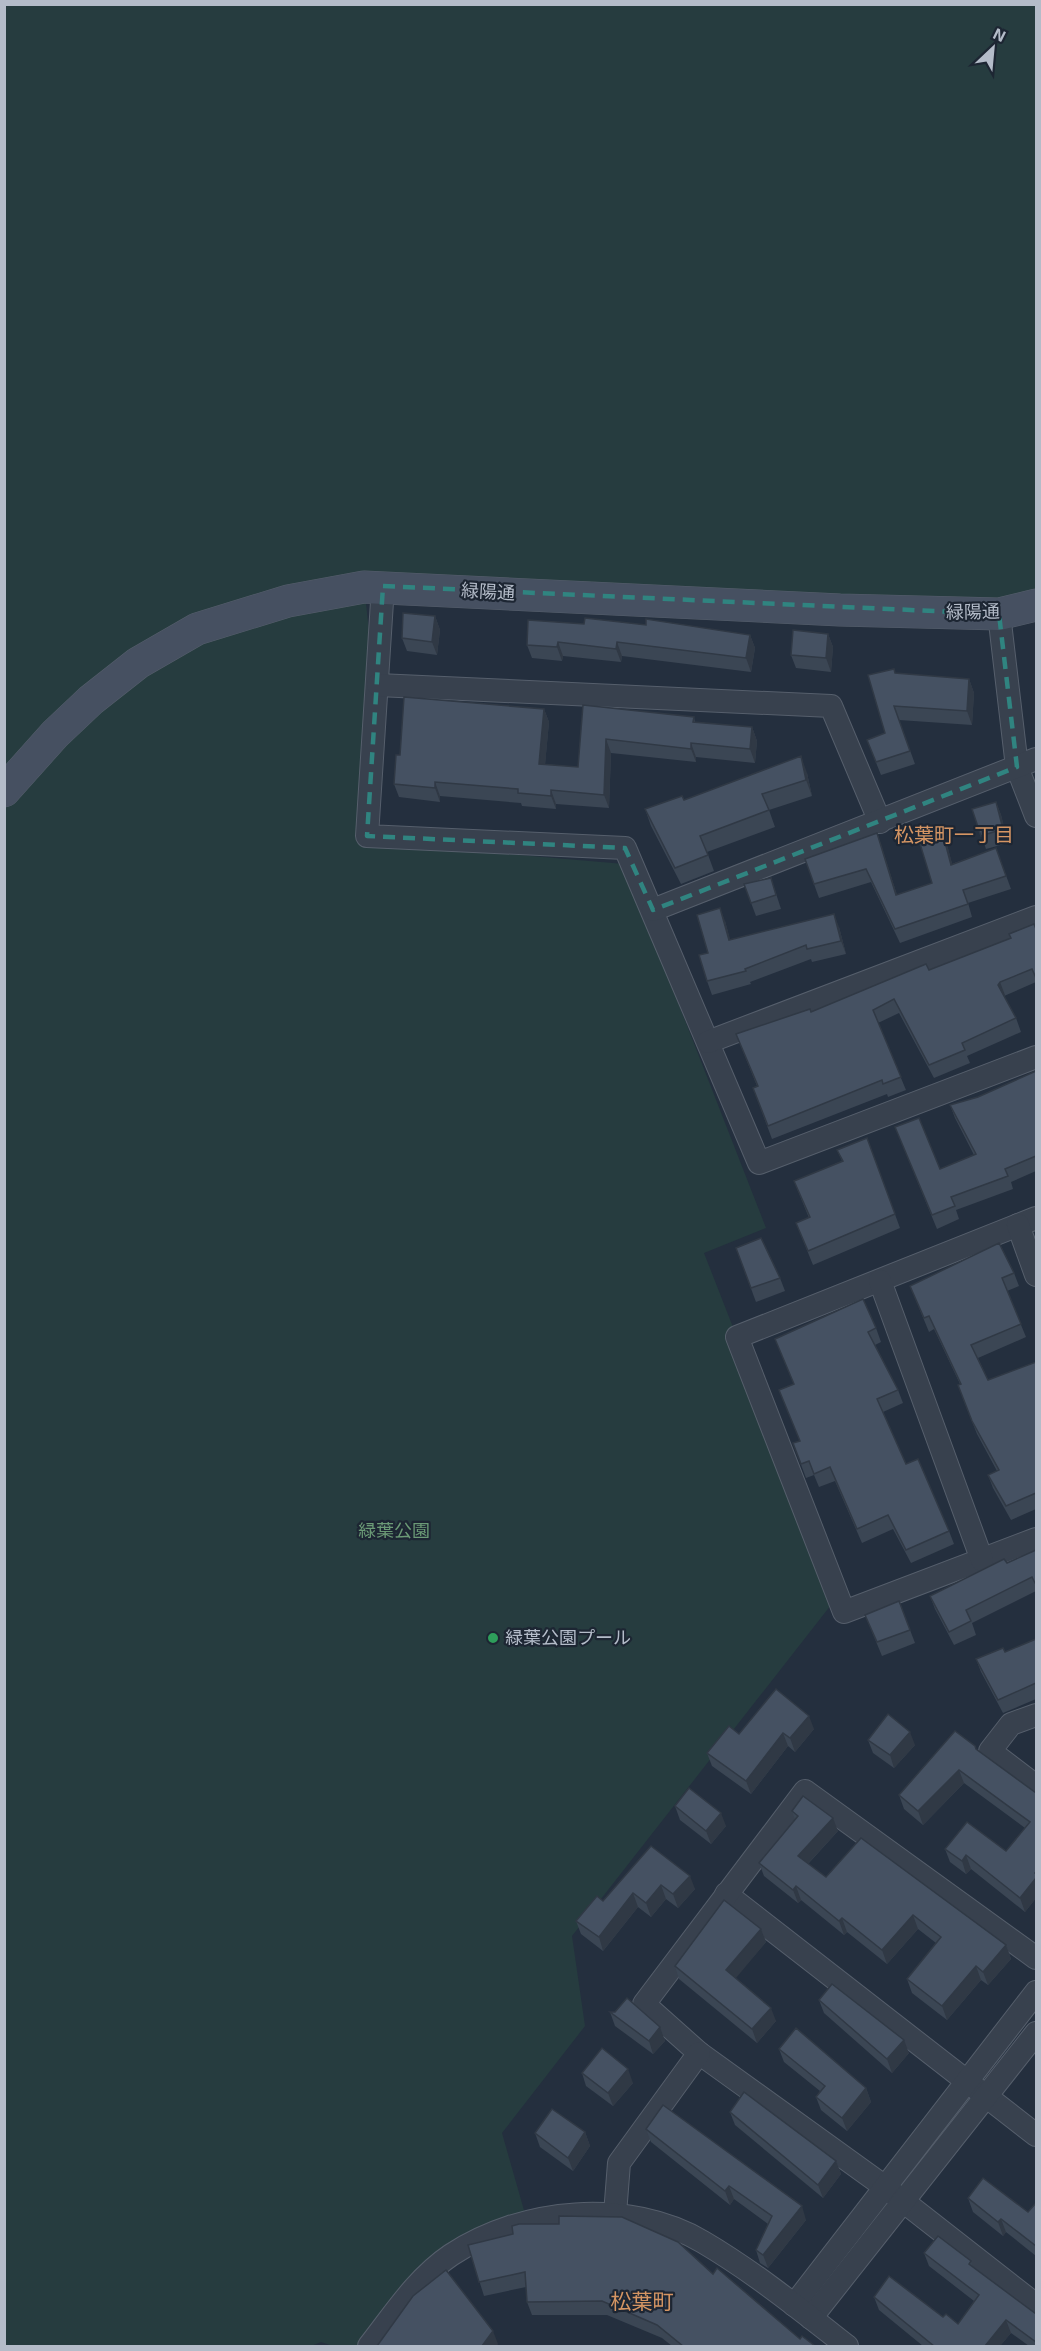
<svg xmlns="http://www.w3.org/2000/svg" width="1041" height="2351" font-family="'Exo 2','Noto Sans JP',sans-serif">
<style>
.green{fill:#263c3f}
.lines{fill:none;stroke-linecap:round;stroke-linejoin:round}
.street-casing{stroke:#565f6c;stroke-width:24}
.secondary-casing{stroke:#565f6c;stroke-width:33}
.street{stroke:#38414e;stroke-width:22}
.secondary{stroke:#465061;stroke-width:32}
.wall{fill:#3b4654}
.shaded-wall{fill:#303945}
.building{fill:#455162;stroke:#303945;stroke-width:1.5}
.marked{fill:none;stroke:#308480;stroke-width:4.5;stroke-dasharray:12 8;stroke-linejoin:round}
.leisure-dot{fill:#2e9e5b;stroke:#1d2633;stroke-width:2}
.labels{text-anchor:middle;stroke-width:4.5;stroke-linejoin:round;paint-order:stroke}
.street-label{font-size:18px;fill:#b4bcc9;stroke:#1d2633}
.park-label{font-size:18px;fill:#6b9a76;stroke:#1d2633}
.poi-label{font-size:18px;fill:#b4bcc9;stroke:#1d2633;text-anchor:start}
.neighbourhood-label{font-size:20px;fill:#d59563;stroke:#1d2633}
.quarter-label{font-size:21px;fill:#d59563;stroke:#1d2633}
</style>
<rect width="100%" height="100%" fill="#242f3e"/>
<path class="green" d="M5,5H1036V605L364,587L369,630L360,841L624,864L766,1228L704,1253L838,1596L572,1936L585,2026L502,2133L527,2221L450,2255L369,2346H333L321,2342L311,2346H5Z"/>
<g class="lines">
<g class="street-casing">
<g id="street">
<path d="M383,586L367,836L625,848L759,1163L1036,1057"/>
<path d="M999,614L1017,767L1036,816"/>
<path d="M378,685L831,706L880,822"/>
<path d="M653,910L1036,759"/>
<path d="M708,1042L1036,917"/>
<path d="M1036,1218L737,1337L844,1612L1036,1539"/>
<path d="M1018,1225L1036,1275"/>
<path d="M880,1281L982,1560"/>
<path d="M1036,1715L1011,1724L990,1751L1036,1786"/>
<path d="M726,1894L1036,2135"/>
<path d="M1036,1958L805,1791L644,2004L699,2053L885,2187L1036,2305"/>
<path d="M615,2214L619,2163L699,2053"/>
<path d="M794,2305L1036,1992"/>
<path d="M811,2318L1036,2033"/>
<path d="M369,2346C394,2314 417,2278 451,2255C522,2208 628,2198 703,2242C754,2272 801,2310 847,2346"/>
</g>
</g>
<g class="secondary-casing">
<path id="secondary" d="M4,791L55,734L91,700L138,663L197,629L288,601L364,587L840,610L999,614L1036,605"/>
</g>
<use href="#street" class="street"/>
<use href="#secondary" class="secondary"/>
</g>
<g class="wall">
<path d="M435,616L440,630L437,655L407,651L402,638Z"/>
<path d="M584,624L646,625L750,635L755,648L751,672L622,656L621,662L563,656L562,661L532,658L527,645Z"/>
<path d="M828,634L833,647L831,672L796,668L791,655Z"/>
<path d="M895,673L969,679L974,693L972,725L899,720L915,764L881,775L867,740L885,733Z"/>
<path d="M583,705L694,717L695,722L752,727L757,741L755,763L696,757V762L611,753L609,808L556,804V809L522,806L521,803L440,796V802L399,797L394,784L400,755L544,709L549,722L545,764L578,767Z"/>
<path d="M807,773L812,796L769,810L775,827L707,852L714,871L681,884L651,826L645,809Z"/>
<path d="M996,802L1001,815L1008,843L986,849L972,809Z"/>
<path d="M877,833L897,895L932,883L946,841L952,864L996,848L1011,889L968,903L972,917L900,943L871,882L819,898L805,859Z"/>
<path d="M771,878L781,909L756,916L744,884Z"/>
<path d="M725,921L730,940L839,927L846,954L812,962L811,959L750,982L751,984L712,995L707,981L708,953Z"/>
<path d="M1036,929V982L1004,996L1016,1018L1021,1032L967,1056L970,1063L934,1078L899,1013L878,1023L906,1090L888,1097L887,1094L772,1139L753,1088L757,1086L736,1034L811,1012L929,970Z"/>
<path d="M1036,1071V1171L1011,1182L1013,1189L956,1210L959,1219L937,1229L895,1127L940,1169L974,1155L955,1118L950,1105L978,1097Z"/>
<path d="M867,1138L900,1228L813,1265L796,1223L809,1218L794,1181L842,1161L837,1150Z"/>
<path d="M736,1248L780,1278L785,1291L756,1302Z"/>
<path d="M1014,1273L1019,1286L1007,1291L1026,1337L978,1358L988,1380L1036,1362V1509L1011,1520L993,1488L988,1475L997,1471L977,1434L963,1399L960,1384L934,1329L929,1332L910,1286Z"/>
<path d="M876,1328L881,1342L875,1345L898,1390L903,1403L883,1412L906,1464L949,1531L954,1544L911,1563L893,1529L862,1543L835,1481L819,1487L814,1475L806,1478L793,1443L800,1441L779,1390L794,1384L775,1339Z"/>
<path d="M1036,1550V1591L972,1623L976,1635L954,1645L935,1609L930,1596L1007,1563Z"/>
<path d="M899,1601L915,1643L882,1656L865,1615Z"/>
<path d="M1036,1639V1699L1003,1713L981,1672L976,1659L1005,1652Z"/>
<path d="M814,1729L795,1752L788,1746L751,1794L712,1766L707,1753L739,1734Z"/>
<path d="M868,1740L915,1745L894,1768L873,1753Z"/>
<path d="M977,1750L1036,1793V1898L1025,1912L971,1869L966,1874L950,1862L945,1849L1006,1851L1025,1828L964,1783L923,1825L904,1809L899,1795Z"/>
<path d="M675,1806L726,1826L711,1844L680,1820Z"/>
<path d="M792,1811L838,1831L808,1864L826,1877L1006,1945L1011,1959L988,1985L981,1980L947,2020L912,1993L907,1979L936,1943L918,1929L887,1964L847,1932L844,1935L801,1900L798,1903L764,1876L759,1863L795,1820Z"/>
<path d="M651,1846L695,1889L678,1908L666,1899L651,1917L638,1907L603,1951L581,1934L576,1921L603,1901Z"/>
<path d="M761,1929L766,1942L735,1978L776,2021L757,2043L679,1979L675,1966Z"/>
<path d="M819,2000L909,2053L892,2073L824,2013Z"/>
<path d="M610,2012L660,2027L665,2041L653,2054L615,2026Z"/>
<path d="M779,2049L866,2088L871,2102L847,2131L821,2110L816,2097L820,2091L784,2062Z"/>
<path d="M582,2073L633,2083L613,2106L586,2086Z"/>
<path d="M730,2112L836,2161L841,2174L823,2198L735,2125Z"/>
<path d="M646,2129L806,2220L768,2268L760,2263L756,2250L768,2224L734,2199L730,2205L651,2142Z"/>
<path d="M585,2132L590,2146L573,2171L540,2147L535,2133Z"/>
<path d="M968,2198L1028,2212L1036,2203V2256L1006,2232L1003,2236L973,2212Z"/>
<path d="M468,2245L713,2274L800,2339L815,2346H672L662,2338L607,2315H532L527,2302L526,2287L484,2296Z"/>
<path d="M924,2253L971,2261L972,2266L1036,2314V2346H1029L1011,2333L1000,2346H923L879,2310L874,2297L943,2317L958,2324L974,2301L929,2266Z"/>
</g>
<g class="shaded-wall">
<path d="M435,616L440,630L437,655L432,642Z"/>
<path d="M828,634L833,647L831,672L826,658Z"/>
<path d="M750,635L755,648L751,672L746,658Z"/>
<path d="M558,642L563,656L562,661L557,647Z"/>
<path d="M617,642L622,656L621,662L616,649Z"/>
<path d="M969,679L974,693L972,725L967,711Z"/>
<path d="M544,709L549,722L544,777L539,764Z"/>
<path d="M752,727L757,741L755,763L750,749Z"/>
<path d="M606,739L611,753L609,808L604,795Z"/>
<path d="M691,743L696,757V762L691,749Z"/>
<path d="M801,756L807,773L812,796L806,780Z"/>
<path d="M435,782L440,796V802L435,788Z"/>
<path d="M551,790L556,804V809L551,796Z"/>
<path d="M996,802L1001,815L1008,843L1003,829Z"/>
<path d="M941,827L946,841L956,878L951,865Z"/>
<path d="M877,833L882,847L901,908L896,895Z"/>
<path d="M720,908L725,921L734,953L729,940Z"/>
<path d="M834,914L839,927L846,954L841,941Z"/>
<path d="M1000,982L1005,995L1003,998L998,985Z"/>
<path d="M809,1716L814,1729L795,1752L790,1738Z"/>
<path d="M910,1732L915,1745L894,1768L890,1755Z"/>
<path d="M783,1733L788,1746L751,1794L746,1781Z"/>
<path d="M959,1770L964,1783L923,1825L918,1811Z"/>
<path d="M721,1813L726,1826L711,1844L706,1831Z"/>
<path d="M833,1818L838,1831L803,1869L798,1856Z"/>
<path d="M966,1855L971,1869L966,1874L962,1861Z"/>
<path d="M690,1876L695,1889L678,1908L673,1894Z"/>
<path d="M1036,1878V1898L1025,1912L1020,1898Z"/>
<path d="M661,1885L666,1899L651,1917L646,1903Z"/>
<path d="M796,1886L801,1900L798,1903L793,1890Z"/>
<path d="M633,1893L638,1907L603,1951L599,1937Z"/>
<path d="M913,1915L918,1929L887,1964L882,1950Z"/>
<path d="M842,1918L847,1932L844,1935L839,1921Z"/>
<path d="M761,1929L766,1942L731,1984L726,1970Z"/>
<path d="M1006,1945L1011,1959L988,1985L983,1972Z"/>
<path d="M976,1966L981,1980L947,2020L942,2006Z"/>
<path d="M771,2008L776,2021L757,2043L752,2029Z"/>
<path d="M660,2027L665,2041L653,2054L649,2041Z"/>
<path d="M904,2040L909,2053L892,2073L887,2059Z"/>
<path d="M628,2069L633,2083L613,2106L608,2093Z"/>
<path d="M866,2088L871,2102L847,2131L842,2118Z"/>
<path d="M585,2132L590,2146L573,2171L568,2158Z"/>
<path d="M836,2161L841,2174L823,2198L818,2185Z"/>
<path d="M729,2186L734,2199L730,2205L725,2191Z"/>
<path d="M802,2206L806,2220L768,2268L763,2255Z"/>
<path d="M1001,2219L1006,2232L1003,2236L998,2222Z"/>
<path d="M1006,2320L1011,2333L1000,2346H985Z"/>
<path d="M493,2331L498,2344L497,2346H482Z"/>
</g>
<g class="building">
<path d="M403,613L435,616L432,642L402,638Z"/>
<path d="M585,618L646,625V619L750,635L746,658L617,642L616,649L558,642L557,647L527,645L528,620L584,624Z"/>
<path d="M793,630L828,634L826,658L791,655Z"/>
<path d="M894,669L895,673L969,679L967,711L894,706L910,751L876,762L867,740L885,733L868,675Z"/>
<path d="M404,697L544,709L539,764L578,767L583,705L694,717L693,722L752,727L750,749L691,743V749L606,739L604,795L551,790V796L518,793V789L435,782V788L394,784L396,755H400Z"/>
<path d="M801,756L806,780L762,794L769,810L700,836L708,855L675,868L645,809L682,796L684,800Z"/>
<path d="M996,802L1003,829L981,836L972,809Z"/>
<path d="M941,827L951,865L996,848L1006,876L963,890L968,904L895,929L866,869L814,884L805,859L877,833L896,895L932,883L917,834Z"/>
<path d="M771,878L776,895L751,903L744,884Z"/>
<path d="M720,908L729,940L834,914L841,941L807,949L806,945L745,969L746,971L707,981L699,955L708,953L697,915Z"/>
<path d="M1034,924L1036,929V978L1032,969L1000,982L998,985L1016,1018L962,1043L965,1050L929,1065L894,999L873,1010L901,1077L883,1084L882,1080L768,1126L753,1088L758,1086L736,1034L810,1009L811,1012L926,964L929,970L1011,938L1009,934Z"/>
<path d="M1036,1071V1156L1005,1169L1008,1176L951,1197L955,1206L932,1215L895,1127L919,1118L940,1169L976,1154L950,1105L978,1097Z"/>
<path d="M867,1138L895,1214L808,1251L796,1223L810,1217L794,1181L843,1161L837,1150Z"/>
<path d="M761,1238L780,1278L751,1288L736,1248Z"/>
<path d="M999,1243L1014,1273L1002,1278L1021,1324L971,1345L988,1380L1036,1362V1493L1006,1506L988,1475L999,1470L972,1421L958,1385L961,1384L929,1316L924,1318L910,1286Z"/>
<path d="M863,1299L876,1328L868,1332L898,1390L877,1399L906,1464L918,1459L949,1531L906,1550L888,1515L857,1529L830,1467L814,1474L809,1461L801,1464L793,1443L800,1441L779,1390L794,1384L775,1339Z"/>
<path d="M1036,1550V1583H1035L1032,1577L966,1610L971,1621L949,1632L930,1596L1004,1559L1007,1563Z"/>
<path d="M899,1601L910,1630L877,1642L865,1615Z"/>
<path d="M1036,1639V1683L998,1700L976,1659L1003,1648L1005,1652Z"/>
<path d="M776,1689L809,1716L790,1738L783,1733L746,1781L707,1753L729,1726L739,1734Z"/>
<path d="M888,1714L910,1732L890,1755L868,1740Z"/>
<path d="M955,1731L975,1746L976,1749L1036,1793V1872L1035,1873L1036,1874V1878L1020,1898L966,1855L962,1861L945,1849L967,1822L1006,1851L1030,1822L959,1770L918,1811L899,1795Z"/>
<path d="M689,1788L721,1813L706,1831L675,1806Z"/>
<path d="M803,1796L833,1818L798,1856L826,1877L861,1838L1006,1945L983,1972L976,1966L942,2006L907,1979L941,1937L913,1915L882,1950L842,1918L839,1921L796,1886L793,1890L759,1863L798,1816L792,1811Z"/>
<path d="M651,1846L690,1876L673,1894L661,1885L646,1903L633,1893L599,1937L576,1921L597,1896L603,1901Z"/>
<path d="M724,1900L761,1929L726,1970L771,2008L752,2029L675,1966Z"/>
<path d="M832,1984L904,2040L887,2059L819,2000Z"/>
<path d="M627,1998L660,2027L649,2041L610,2012H615Z"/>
<path d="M796,2028L866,2088L842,2118L816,2097L825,2086L779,2049Z"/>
<path d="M602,2048L628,2069L608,2093L582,2073Z"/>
<path d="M744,2092L836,2161L818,2185L730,2112Z"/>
<path d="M663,2105L802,2206L763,2255L756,2250L772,2216L729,2186L725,2191L646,2129Z"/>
<path d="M552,2109L585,2132L568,2158L535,2133Z"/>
<path d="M983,2178L1028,2212L1036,2203V2246L1001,2219L998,2222L968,2198Z"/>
<path d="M559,2216L622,2217L678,2242L713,2274L717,2268L800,2339L802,2336L815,2346H683L657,2325L602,2301L527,2302L525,2272L479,2282L468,2245L513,2234L512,2226L519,2224H559Z"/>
<path d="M938,2236L971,2261L969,2264L1036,2314V2342L1006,2320L985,2346H934L874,2297L889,2276L943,2317L946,2314L958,2324L979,2295L924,2253Z"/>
<path d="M446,2270L493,2331L482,2346H377L413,2296Z"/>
</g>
<path class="marked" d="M383,586L999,614L1017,767L653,910L625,848L367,836Z"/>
<circle class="leisure-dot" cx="493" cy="1638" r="6"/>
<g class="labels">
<g class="street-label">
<text transform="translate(488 592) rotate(3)" y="6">緑陽通</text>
<text transform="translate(973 612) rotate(-1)" y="6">緑陽通</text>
</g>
<g class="park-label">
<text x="394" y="1537">緑葉公園</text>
</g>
<g class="poi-label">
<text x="505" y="1644">緑葉公園プール</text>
</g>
<g class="neighbourhood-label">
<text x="954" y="842">松葉町一丁目</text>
</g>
<g class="quarter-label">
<text x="642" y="2309">松葉町</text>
</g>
</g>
<rect width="1041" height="2351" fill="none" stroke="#b4bcc9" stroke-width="12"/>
<g transform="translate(993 48) rotate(26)" stroke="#1d2633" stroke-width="4.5" paint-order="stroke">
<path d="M0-4.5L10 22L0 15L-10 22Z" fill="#b4bcc9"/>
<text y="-9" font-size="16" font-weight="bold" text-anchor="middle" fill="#b4bcc9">N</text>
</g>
</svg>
